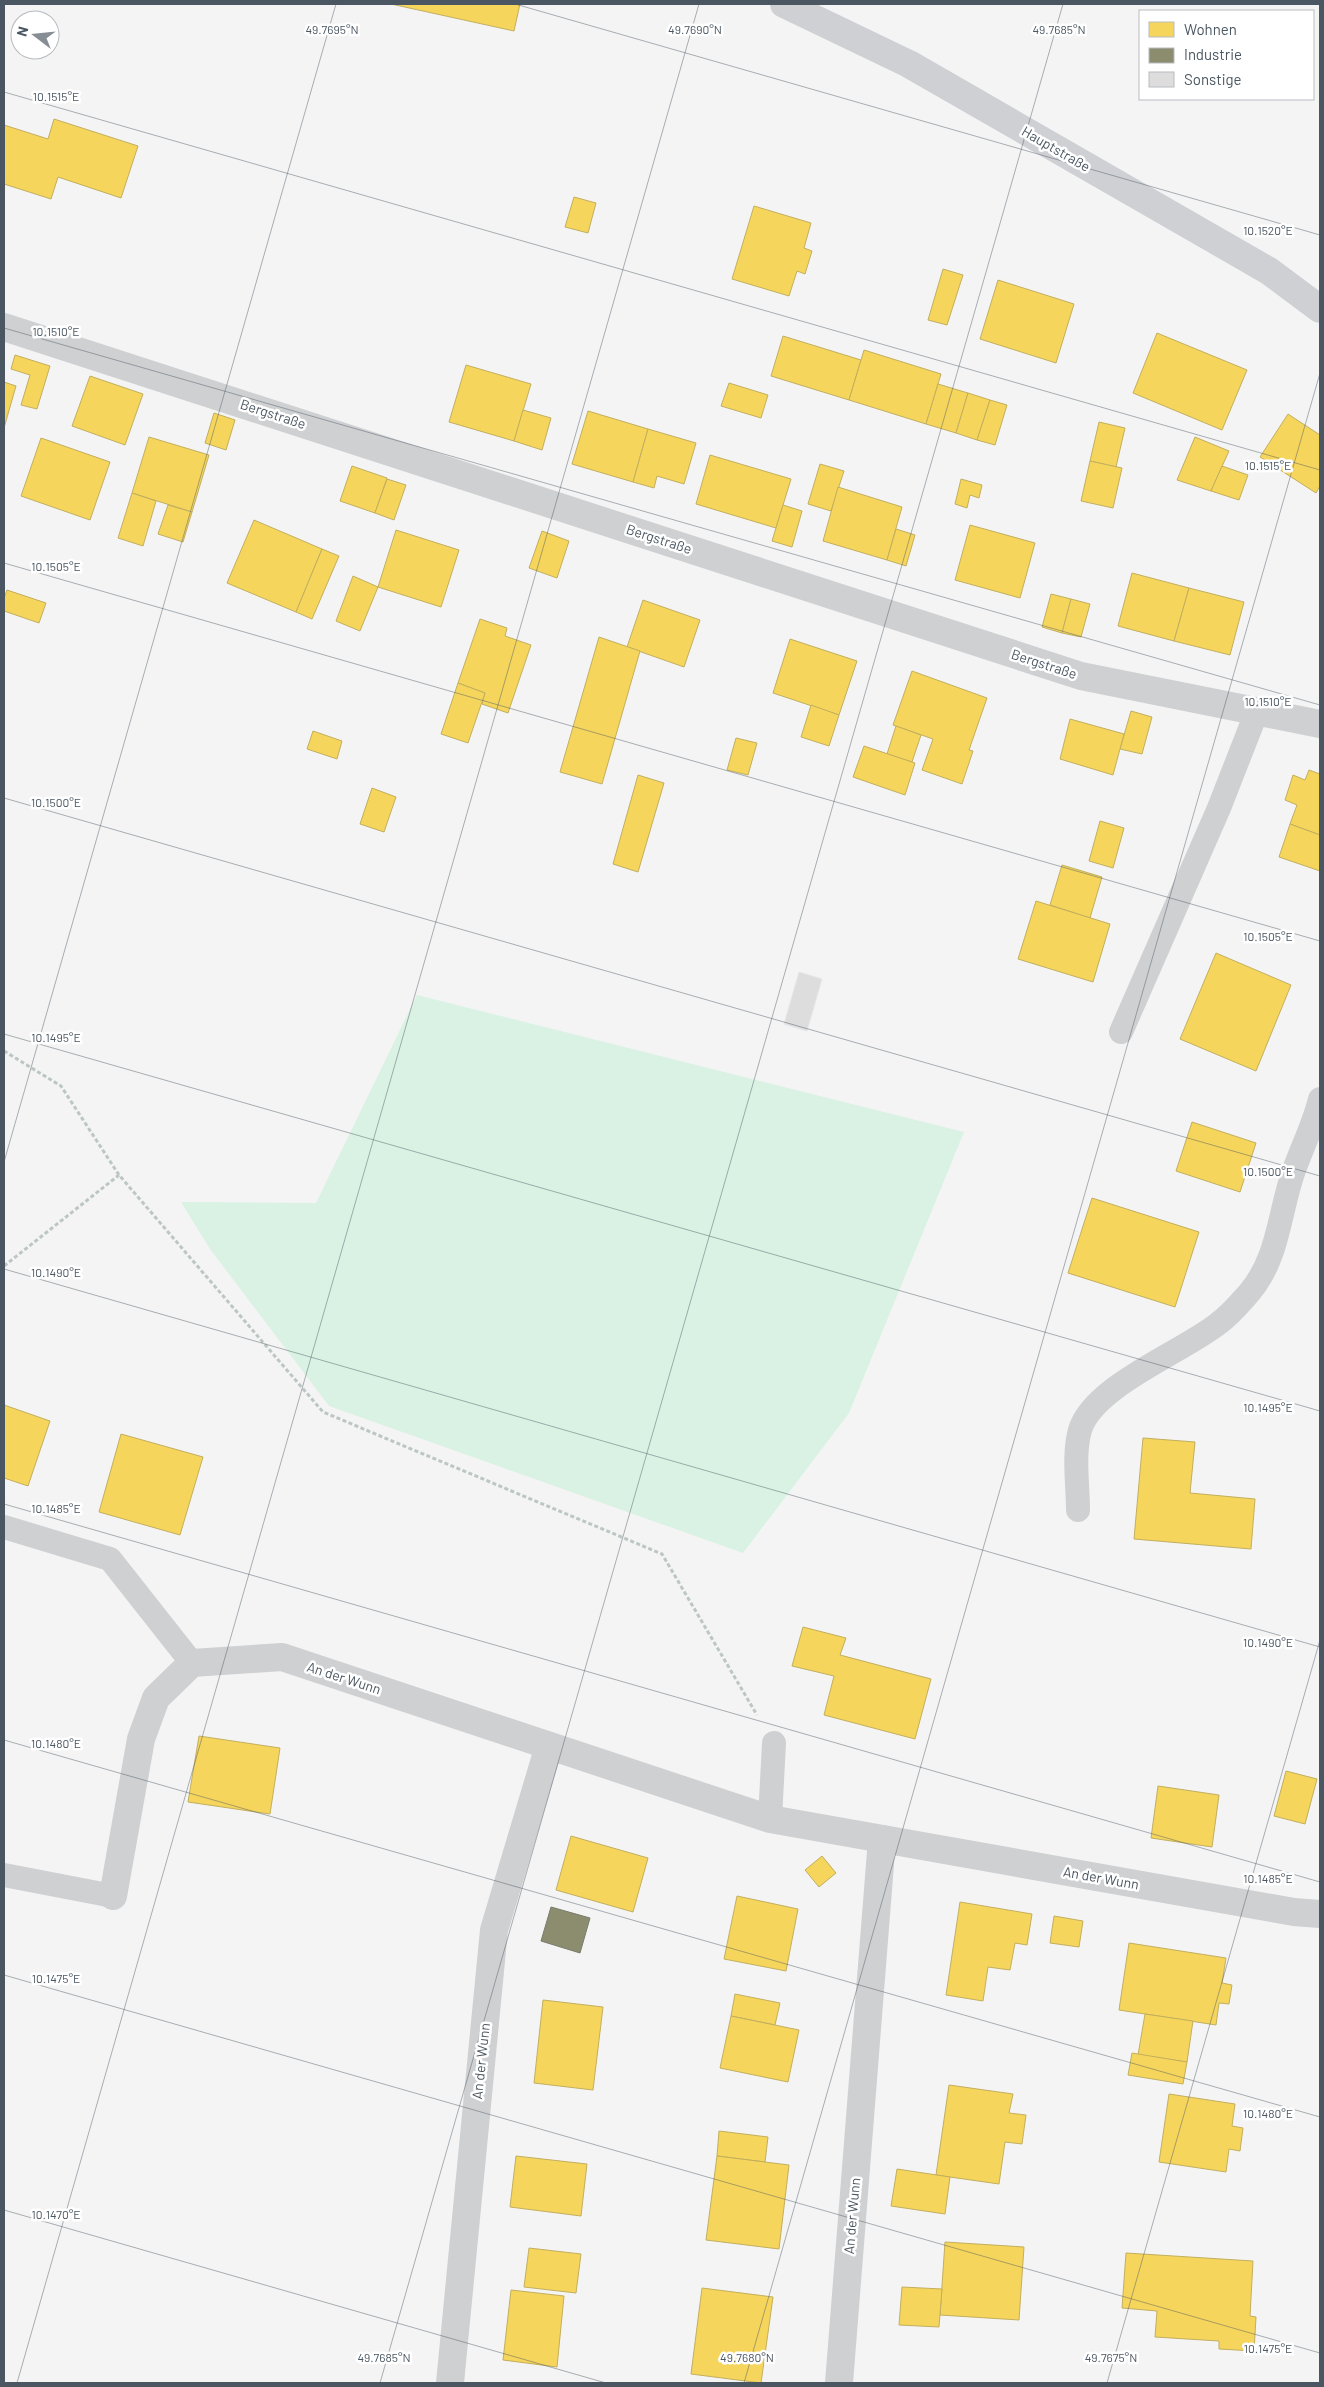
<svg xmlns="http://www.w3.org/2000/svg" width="1324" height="2387" font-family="Barlow,sans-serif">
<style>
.green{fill:#d9f2e3}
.homes{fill:#f6d55c;stroke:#c2af5e}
.industry{fill:#8c8c6e;stroke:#787c6a}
.building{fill:#ddddde;stroke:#e5e6e7}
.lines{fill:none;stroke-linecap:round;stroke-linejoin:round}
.path{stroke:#bcc7c4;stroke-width:3;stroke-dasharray:4 2.5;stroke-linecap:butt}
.lane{stroke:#ced0d2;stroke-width:24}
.street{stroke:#ced0d2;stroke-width:28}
.secondary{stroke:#ced0d4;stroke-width:28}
.ticks{fill:none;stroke:#4a5661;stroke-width:1;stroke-opacity:0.45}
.labels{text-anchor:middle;stroke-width:5;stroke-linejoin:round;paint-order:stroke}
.street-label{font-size:14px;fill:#4a5661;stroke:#fff}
.ticks-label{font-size:12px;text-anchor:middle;fill:#4a5661;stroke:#fff;stroke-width:5;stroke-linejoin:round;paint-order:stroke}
</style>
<rect width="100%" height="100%" fill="#f4f4f4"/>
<path class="green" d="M417,995L964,1132L849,1413L743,1553L329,1406L210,1249L181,1202L316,1203Z"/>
<g class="homes">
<path d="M391,4H520L514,31Z"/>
<path d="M54,119L138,146L121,198L58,177L51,199L4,184V125L48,139Z"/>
<path d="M574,197L596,203L588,233L565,227Z"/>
<path d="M754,206L811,223L804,248L812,251L805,274L797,271L789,296L732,279Z"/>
<path d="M943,269L963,275L947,325L928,320Z"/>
<path d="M998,280L1074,304L1056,363L980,339Z"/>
<path d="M1157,333L1247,370L1222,430L1133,393Z"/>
<path d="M783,336L861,360L849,400L771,376Z"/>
<path d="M864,350L941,374L926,424L849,400Z"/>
<path d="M15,355L50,366L37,409L21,405L30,375L11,369Z"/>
<path d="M466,365L531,384L514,441L449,422Z"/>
<path d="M90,376L143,394L125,445L72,426Z"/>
<path d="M4,382L16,386L4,428Z"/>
<path d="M729,383L768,395L761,418L721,406Z"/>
<path d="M938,384L968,393L956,433L926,424Z"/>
<path d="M968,393L990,400L977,440L956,433Z"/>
<path d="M990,400L1007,405L995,445L977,440Z"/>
<path d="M523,410L551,418L542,450L514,441Z"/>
<path d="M588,411L648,429L633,482L572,464Z"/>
<path d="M214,413L235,420L226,450L205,443Z"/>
<path d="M1288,414L1320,435V486L1316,493L1260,457Z"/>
<path d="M1099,422L1125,428L1116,467L1090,461Z"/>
<path d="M648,429L696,443L684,484L657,476L654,488L633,482Z"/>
<path d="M149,437L209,455L192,512L132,493Z"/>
<path d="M1195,437L1229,451L1211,491L1177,480Z"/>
<path d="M41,438L110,462L90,520L21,496Z"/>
<path d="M710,455L791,479L776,528L696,504Z"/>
<path d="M1090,461L1122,468L1113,508L1081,501Z"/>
<path d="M820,464L844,471L831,511L808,504Z"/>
<path d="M352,466L387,478L375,513L340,501Z"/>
<path d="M1222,466L1248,475L1239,500L1211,491Z"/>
<path d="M387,479L406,485L394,520L375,513Z"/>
<path d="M961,479L982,485L979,498L970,495L967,508L955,504Z"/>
<path d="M838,487L902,507L887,560L823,541Z"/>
<path d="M132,493L156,501L143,546L118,538Z"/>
<path d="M168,505L192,512L183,542L158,534Z"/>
<path d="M783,505L802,511L792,547L772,541Z"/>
<path d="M254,520L322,549L296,612L227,583Z"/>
<path d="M970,525L1035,543L1020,598L955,580Z"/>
<path d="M896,529L915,535L906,566L887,560Z"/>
<path d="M396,530L459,550L441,607L378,587Z"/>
<path d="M542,531L569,541L557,578L529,568Z"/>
<path d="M322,549L339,556L312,619L296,612Z"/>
<path d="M1132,573L1189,588L1174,641L1118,626Z"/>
<path d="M353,576L378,587L360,631L336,621Z"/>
<path d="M1189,588L1244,602L1230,655L1174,641Z"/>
<path d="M7,590L46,603L39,623L4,611V598Z"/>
<path d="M1051,594L1071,599L1062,633L1042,627Z"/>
<path d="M1071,599L1090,604L1081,637L1062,633Z"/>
<path d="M643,600L700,620L684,667L627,647Z"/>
<path d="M480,619L507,628L505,636L531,645L508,713L482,704L485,693L458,683Z"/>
<path d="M599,637L640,651L602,784L560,772Z"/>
<path d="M790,639L857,661L839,715L773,693Z"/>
<path d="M912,671L987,698L969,750L973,751L962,784L922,770L933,739L893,725Z"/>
<path d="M458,683L485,693L468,743L441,734Z"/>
<path d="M811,705L839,715L829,746L801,737Z"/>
<path d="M1131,711L1152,717L1142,754L1120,749Z"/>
<path d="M1070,719L1124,734L1113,775L1060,759Z"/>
<path d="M896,726L921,735L912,762L887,754Z"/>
<path d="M313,731L342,741L337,759L307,749Z"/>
<path d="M736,738L757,743L748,775L727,770Z"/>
<path d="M864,746L915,763L905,795L853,777Z"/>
<path d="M1309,770L1320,774V835L1290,824L1297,805L1285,800L1293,775L1305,780Z"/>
<path d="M638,775L664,783L638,872L613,864Z"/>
<path d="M372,788L396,797L384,832L360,824Z"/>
<path d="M1100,821L1124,828L1113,868L1089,861Z"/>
<path d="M1290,824L1320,835V871L1279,857Z"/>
<path d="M1062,865L1102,877L1090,918L1050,905Z"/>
<path d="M1036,901L1110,924L1093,982L1018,959Z"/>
<path d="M1216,953L1291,985L1256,1071L1180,1039Z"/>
<path d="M1192,1122L1256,1143L1240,1192L1176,1171Z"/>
<path d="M1092,1198L1199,1232L1175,1307L1068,1273Z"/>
<path d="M4,1405L50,1421L28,1486L4,1478Z"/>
<path d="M121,1434L203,1457L180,1535L99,1512Z"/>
<path d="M1143,1438L1195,1442L1190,1493L1255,1499L1251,1549L1134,1539Z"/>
<path d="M803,1627L846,1638L840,1655L931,1679L915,1739L824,1715L834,1676L792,1666Z"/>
<path d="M199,1736L280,1748L270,1814L188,1802Z"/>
<path d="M1286,1771L1317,1779L1305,1824L1274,1816Z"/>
<path d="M1158,1786L1219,1795L1212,1847L1151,1838Z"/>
<path d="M571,1836L648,1858L633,1912L556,1890Z"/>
<path d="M822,1856L836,1873L819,1887L805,1870Z"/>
<path d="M737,1896L798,1909L786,1971L724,1959Z"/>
<path d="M960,1902L1032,1914L1027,1945L1015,1943L1010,1970L988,1967L983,2001L946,1995Z"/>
<path d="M1054,1916L1083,1921L1079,1947L1050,1943Z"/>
<path d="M1129,1943L1226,1958L1222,1983L1232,1985L1229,2004L1219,2003L1216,2025L1119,2010Z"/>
<path d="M735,1994L780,2003L775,2025L731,2016Z"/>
<path d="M543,2000L603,2007L593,2090L534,2083Z"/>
<path d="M1145,2014L1193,2021L1187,2062L1138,2055Z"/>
<path d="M731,2016L799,2030L788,2082L720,2068Z"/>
<path d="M1132,2053L1187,2062L1183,2084L1128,2075Z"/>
<path d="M949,2085L1013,2094L1009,2113L1026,2115L1022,2144L1005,2142L999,2184L936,2175Z"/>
<path d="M1169,2094L1235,2104L1232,2126L1243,2128L1240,2151L1229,2149L1226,2172L1159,2162Z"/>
<path d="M719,2131L768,2137L765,2162L717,2156Z"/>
<path d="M516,2156L587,2164L581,2216L510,2207Z"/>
<path d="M717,2156L789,2165L779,2249L706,2240Z"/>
<path d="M897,2169L950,2177L945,2214L891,2206Z"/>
<path d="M945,2242L1024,2247L1019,2320L940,2315Z"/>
<path d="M529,2248L581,2254L576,2293L524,2287Z"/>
<path d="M1126,2253L1253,2261L1250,2316L1256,2317L1254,2351L1219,2349V2341L1155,2337L1157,2311L1122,2308Z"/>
<path d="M902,2287L942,2289L939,2327L899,2325Z"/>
<path d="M702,2288L773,2297L761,2383L691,2374Z"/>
<path d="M511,2290L564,2296L557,2367L503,2360Z"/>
</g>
<path class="industry" d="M551,1907L590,1918L580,1953L541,1941Z"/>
<path class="building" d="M799,972L822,979L807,1031L784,1024Z"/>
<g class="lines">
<g class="path">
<path d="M4,1051L61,1086L119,1175L323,1412L662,1554L757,1715"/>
<path d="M4,1266L119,1175"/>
</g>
<g class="lane">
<path d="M1121,1032L1219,808L1257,711"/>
<path d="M1078,1510C1078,1485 1073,1455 1080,1430C1093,1386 1183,1352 1219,1323C1230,1315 1240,1303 1249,1293C1279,1258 1279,1212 1294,1170C1303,1145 1314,1124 1320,1099"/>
<path d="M4,1527L110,1559L192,1663"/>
<path d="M770,1819L774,1743"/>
<path d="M4,1875L113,1896"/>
</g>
<g class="street">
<path d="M4,327L1081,676L1320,724"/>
<path d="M113,1896L141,1739L156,1698L192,1663L282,1657L770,1819L1294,1912L1320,1914"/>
<path d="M450,2383L494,1930L549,1746"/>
<path d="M839,2383L882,1839"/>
</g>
<path class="secondary" d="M784,4L909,64L1269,271L1320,309"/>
</g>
<path class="ticks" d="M515,4L1320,235M4,92L1320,470M4,328L1320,705M4,563L1320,941M4,798L1320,1176M4,1034L1320,1411M4,1162L336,4M4,1269L1320,1647M4,1504L1320,1882M4,1740L1320,2117M4,1975L1320,2353M4,2210L606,2383M17,2383L699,4M380,2383L1063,4M744,2383L1320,373M1107,2383L1320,1640"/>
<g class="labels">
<g class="street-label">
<text transform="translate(1056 149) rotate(30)" y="5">Hauptstraße</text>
<text transform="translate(273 414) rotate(18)" y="5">Bergstraße</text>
<text transform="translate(659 539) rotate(18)" y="5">Bergstraße</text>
<text transform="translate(1044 664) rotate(18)" y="5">Bergstraße</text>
<text transform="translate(344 1678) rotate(18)" y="5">An der Wunn</text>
<text transform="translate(1101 1878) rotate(10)" y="5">An der Wunn</text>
<text transform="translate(481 2061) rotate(-84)" y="5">An der Wunn</text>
<text transform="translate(852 2216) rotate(-85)" y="5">An der Wunn</text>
</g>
</g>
<g class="ticks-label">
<text x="332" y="34">49.7695°N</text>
<text x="695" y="34">49.7690°N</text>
<text x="1059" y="34">49.7685°N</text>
<text x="56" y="101">10.1515°E</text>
<text x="1268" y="235">10.1520°E</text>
<text x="56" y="336">10.1510°E</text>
<text x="1268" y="470">10.1515°E</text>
<text x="56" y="571">10.1505°E</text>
<text x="1268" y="706">10.1510°E</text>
<text x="56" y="807">10.1500°E</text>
<text x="1268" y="941">10.1505°E</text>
<text x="56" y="1042">10.1495°E</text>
<text x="1268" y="1176">10.1500°E</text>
<text x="56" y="1277">10.1490°E</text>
<text x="1268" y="1412">10.1495°E</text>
<text x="56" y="1513">10.1485°E</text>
<text x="1268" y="1647">10.1490°E</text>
<text x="56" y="1748">10.1480°E</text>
<text x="1268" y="1883">10.1485°E</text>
<text x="56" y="1983">10.1475°E</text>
<text x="1268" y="2118">10.1480°E</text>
<text x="56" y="2219">10.1470°E</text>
<text x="1268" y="2353">10.1475°E</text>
<text x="384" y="2362">49.7685°N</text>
<text x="747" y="2362">49.7680°N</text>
<text x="1111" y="2362">49.7675°N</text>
</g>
<rect width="1324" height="2387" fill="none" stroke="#4a5661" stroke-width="10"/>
<rect x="1139" y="10" width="175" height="90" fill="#ffffff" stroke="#b7bbc0"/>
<rect x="1149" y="22" width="25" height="15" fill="#f6d55c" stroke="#b7bbc0"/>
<text x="1184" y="35" font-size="15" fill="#4a5661">Wohnen</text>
<rect x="1149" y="48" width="25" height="15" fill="#8c8c6e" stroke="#b7bbc0"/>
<text x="1184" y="60" font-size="15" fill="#4a5661">Industrie</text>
<rect x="1149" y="72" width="25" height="15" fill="#ddddde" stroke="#b7bbc0"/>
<text x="1184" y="85" font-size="15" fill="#4a5661">Sonstige</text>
<g transform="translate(35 35) rotate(286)"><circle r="24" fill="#ffffff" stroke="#b7bbc0"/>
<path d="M0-4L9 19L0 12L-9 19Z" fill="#868d94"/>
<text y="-8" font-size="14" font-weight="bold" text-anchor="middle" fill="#4a5661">N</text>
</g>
</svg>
